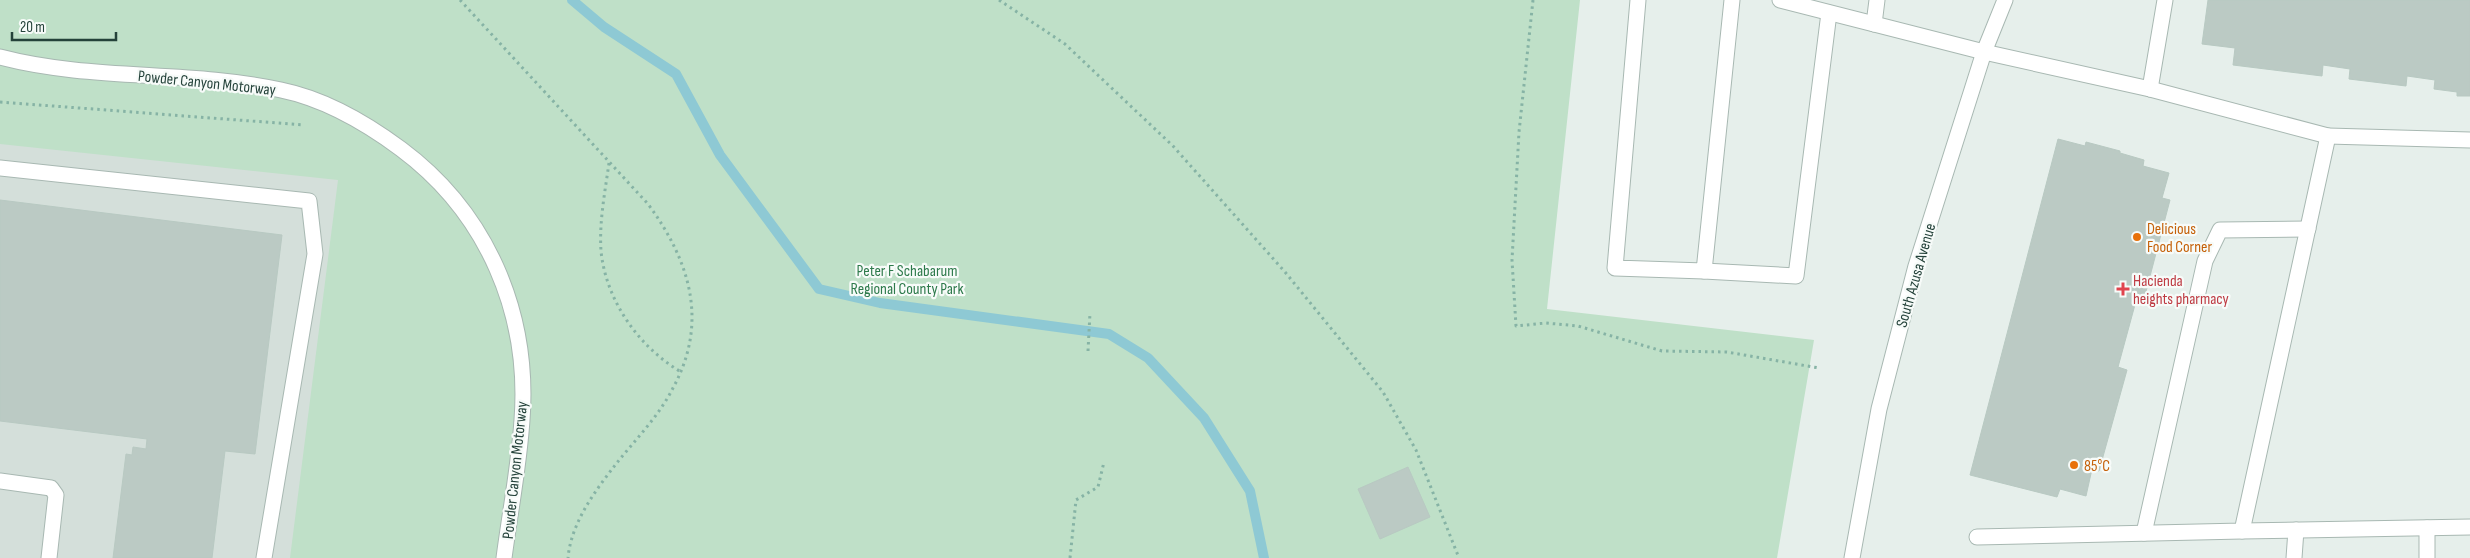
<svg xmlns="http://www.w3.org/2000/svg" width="2470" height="558" font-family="'Sofia Sans Condensed',sans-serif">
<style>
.built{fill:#d4dfda}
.green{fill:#bfe0c8}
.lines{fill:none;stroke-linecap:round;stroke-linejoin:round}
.stream{stroke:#8ec9d4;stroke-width:10}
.building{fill:#bbcac4;stroke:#b8c9c2}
.service-casing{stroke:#a8b8b2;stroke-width:17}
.minor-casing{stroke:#a8b8b2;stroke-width:17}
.tertiary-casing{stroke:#a8b8b2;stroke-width:17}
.path{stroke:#86b3a5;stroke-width:3;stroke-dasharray:2.5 4;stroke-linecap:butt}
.service{stroke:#fff;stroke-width:15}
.minor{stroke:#fff;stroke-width:15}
.tertiary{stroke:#fff;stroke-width:15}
.food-dot{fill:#e8710a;stroke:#f7fbf9;stroke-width:2}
.health-dot{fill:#e0444e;stroke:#f7fbf9;stroke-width:2}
.labels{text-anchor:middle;stroke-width:4.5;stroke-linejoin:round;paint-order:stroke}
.street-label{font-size:16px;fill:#24423a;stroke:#f7fbf9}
.food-label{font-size:16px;fill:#c56008;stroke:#f7fbf9;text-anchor:start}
.park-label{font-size:16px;fill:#2d7a4b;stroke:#f7fbf9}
.health-label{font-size:16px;fill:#be3a42;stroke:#f7fbf9;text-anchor:start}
</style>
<rect width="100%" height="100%" fill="#e6efeb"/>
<path class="built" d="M0,133L345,169L291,558H0Z"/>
<path class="green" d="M0,0H1580L1547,309L1814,340L1777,558H290L338,180L0,144Z"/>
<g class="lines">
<path class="stream" d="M572,0L604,27L676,74L720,155L819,289L880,303L1109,334L1148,358L1204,418L1250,491L1264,558"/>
</g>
<g class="building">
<path d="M2208,0H2470V96H2457V92L2434,89L2435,80L2407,76L2406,86L2349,79L2350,69L2323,65L2322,76L2233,65L2235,48L2202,44Z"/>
<path d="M2058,139L2085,146L2086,142L2120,151V153L2144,160L2143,166L2169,173L2162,198L2170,200L2143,303L2136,301L2118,367L2127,370L2099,471L2092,469L2086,496L2060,489L2057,497L1970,475Z"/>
<path d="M0,200L282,235L255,454L225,451L212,558H113L126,454L132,455L133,447L146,449L147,439L0,421Z"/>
<path d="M1408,467L1430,517L1380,539L1358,489Z"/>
</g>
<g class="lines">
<g class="service-casing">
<g id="service">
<path d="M1638,0L1615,268L1704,271L1732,0"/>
<path d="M1780,0L1984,52L2150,89L2328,136L2242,531L1977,537"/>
<path d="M1874,24L1877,0"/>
<path d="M2150,89L2165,0"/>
<path d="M2328,136L2470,140"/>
<path d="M0,168L309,201L315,254L264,558"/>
<path d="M1704,271L1796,276L1829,13"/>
<path d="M0,481L51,488L56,495L49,558"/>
<path d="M2242,531L2470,527"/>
<path d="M2144,533L2205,261L2220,230L2308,229"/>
<path d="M2294,558L2296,530"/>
<path d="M2427,558V528"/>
</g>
</g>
<g class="minor-casing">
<path id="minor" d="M0,57C91,81 189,70 281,90C325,99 366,123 401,149C487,213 530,313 522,420C519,466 510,512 504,558"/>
</g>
<g class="tertiary-casing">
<path id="tertiary" d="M1852,558L1879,409L1916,266L1984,52L2005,0"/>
</g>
<g class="path">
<path d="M460,0L648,204C690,261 709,322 673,388C659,416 635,440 616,464C595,491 571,523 568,558"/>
<path d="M999,0L1065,44L1173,146L1285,272L1383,392L1416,450L1459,558"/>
<path d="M1533,0L1519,132L1512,260L1516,326L1546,323L1578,326L1662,351L1727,352L1819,368"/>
<path d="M0,102L304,125"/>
<path d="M609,163C605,192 599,222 601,251C606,301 639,347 681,372"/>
<path d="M1088,351L1090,313"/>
<path d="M1070,558L1076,500L1098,487L1104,462"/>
</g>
<use href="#service" class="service"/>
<use href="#minor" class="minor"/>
<use href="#tertiary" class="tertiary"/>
</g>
<g class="food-dot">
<circle cx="2137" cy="237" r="5"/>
<circle cx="2074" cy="465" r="5"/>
</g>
<path class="health-dot" d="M2120.5 281.5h5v5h5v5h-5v5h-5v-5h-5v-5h5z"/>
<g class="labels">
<g class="street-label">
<text transform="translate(207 82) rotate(6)" y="6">Powder Canyon Motorway</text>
<text transform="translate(1915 275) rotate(-74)" y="6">South Azusa Avenue</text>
<text transform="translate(514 470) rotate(-84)" y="6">Powder Canyon Motorway</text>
</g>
<g class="food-label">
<text x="2147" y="234">Delicious<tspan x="2147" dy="18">Food Corner</tspan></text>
<text x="2084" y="471">85°C</text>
</g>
<g class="park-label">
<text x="907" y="276">Peter F Schabarum<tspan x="907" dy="18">Regional County Park</tspan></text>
</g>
<g class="health-label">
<text x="2133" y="286">Hacienda<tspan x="2133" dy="18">heights pharmacy</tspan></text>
</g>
</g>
<path d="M12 32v8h104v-8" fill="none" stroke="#24423a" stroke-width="2.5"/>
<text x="20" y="32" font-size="15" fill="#24423a" stroke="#f7fbf9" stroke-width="4" paint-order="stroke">20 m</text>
</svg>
